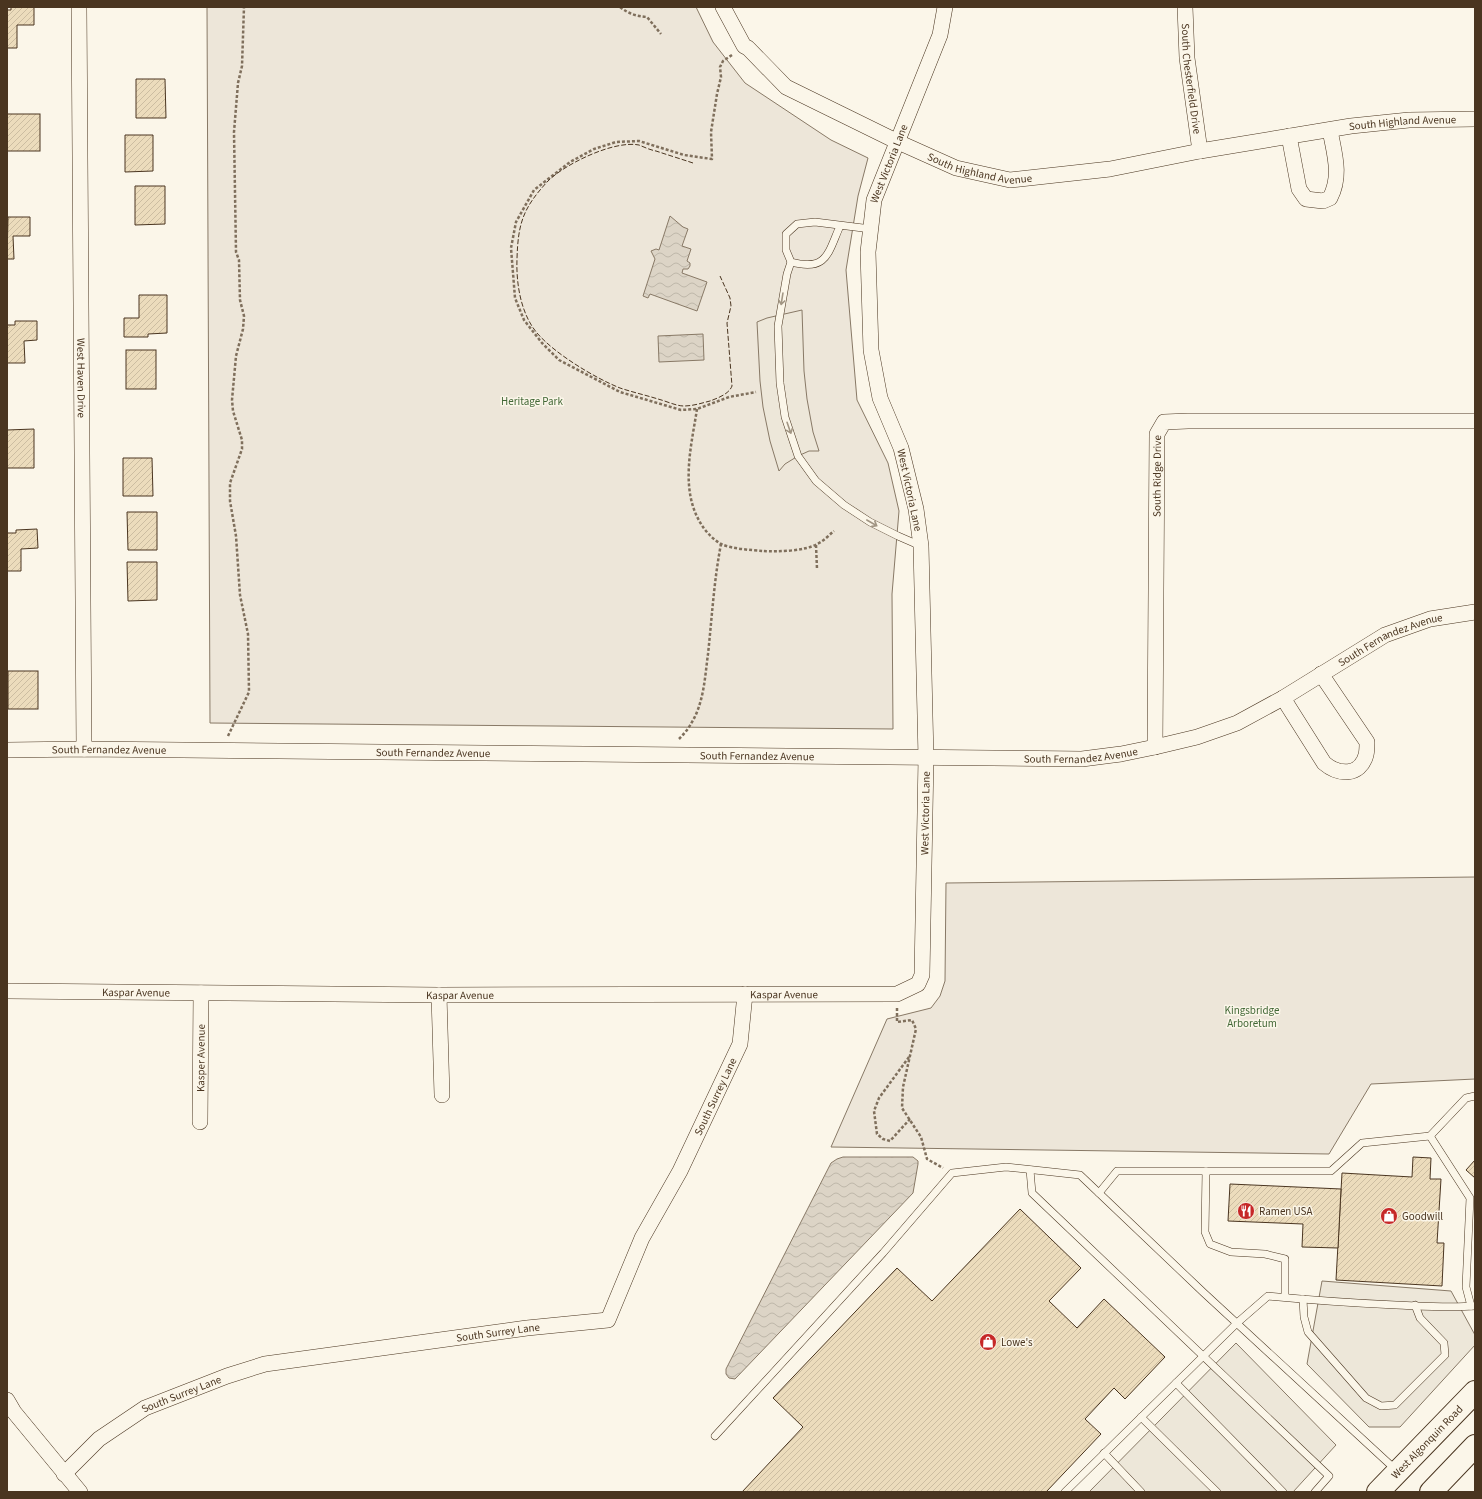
<svg xmlns="http://www.w3.org/2000/svg" width="1482" height="1499" font-family="'Source Sans 3',sans-serif">
<style>
.park{fill:#ede6d9;stroke:#887966}
.parking{fill:#ede7d9;stroke:#887966}
.water{fill:url(#water-waves);stroke:#887966}
.building{fill:url(#building-hatch);stroke:#4a3520}
.lines{fill:none;stroke-linecap:round;stroke-linejoin:round}
.service-casing{stroke:#4a3520;stroke-width:8}
.minor-casing{stroke:#4a3520;stroke-width:16}
.primary-casing{stroke:#4a3520;stroke-width:24}
.path{stroke:#7f6f5c;stroke-width:2.5;stroke-dasharray:3 2;stroke-linecap:butt}
.service{stroke:#fbf6e9;stroke-width:7}
.minor{stroke:#fbf6e9;stroke-width:15}
.primary{stroke:#fbf6e9;stroke-width:22}
.fence{stroke:#4a3520;stroke-width:1;stroke-dasharray:5 2;stroke-linecap:butt}
.oneway{stroke:#a29684}
.labels{text-anchor:middle;stroke-width:3;stroke-linejoin:round;paint-order:stroke}
.street-label{font-size:11px;fill:#4a3520;stroke:#fbf6e9}
.park-label{font-size:11px;fill:#436837;stroke:#fbf6e9}
.poi-label{font-size:11px;fill:#4a3520;stroke:#fbf6e9;text-anchor:start}
</style>
<defs>
<pattern id="water-waves" width="16" height="10" patternUnits="userSpaceOnUse"><rect width="16" height="10" fill="#dcd4c6"/><path d="M0 5q4-4 8 0t8 0" fill="none" stroke="#beb7aa"/></pattern>
<pattern id="building-hatch" width="6" height="6" patternUnits="userSpaceOnUse"><rect width="6" height="6" fill="#ecdcbc"/><path d="M-1 1l2-2M0 6l6-6M5 7l2-2" fill="none" stroke="#ccbda1"/></pattern>
</defs>
<rect width="100%" height="100%" fill="#fbf6e9"/>
<g class="park">
<path d="M207,7H696L713,42L745,83L831,140L868,158L858,196L846,270L857,400L888,463L899,511L892,594L893,729L210,723Z"/>
<path d="M1475,877V1079L1371,1084L1329,1154L831,1147L887,1019L931,1008L940,996L945,981L946,883Z"/>
</g>
<g class="parking">
<path d="M802,310L804,371L807,399L813,432L819,451H809L798,456L785,464L779,471L770,441L763,407L760,381L757,322L767,318Z"/>
<path d="M1322,1281L1451,1291L1475,1335V1345L1400,1427H1369L1307,1364Z"/>
<path d="M1236,1343L1336,1445L1293,1492H1089Z"/>
</g>
<g class="water">
<path d="M670,216L683,227L688,229L682,246L691,249L687,261L690,263V266L688,269H683L682,273L707,282L697,311L650,294L648,298L643,296L655,259L651,251L656,249L659,250Z"/>
<path d="M703,334L704,360L659,362L658,336Z"/>
<path d="M843,1157H913L918,1161V1164L913,1193L735,1379L729,1378L726,1374V1369L831,1163L837,1159Z"/>
</g>
<g class="building">
<path d="M11,7H34V25H17V48H7V10H11Z"/>
<path d="M136,79H165L166,118H136Z"/>
<rect x="7" y="114" width="33" height="37"/>
<path d="M125,135H153V171L125,172Z"/>
<path d="M135,186H165V224L135,225Z"/>
<path d="M8,217H30V236H13L14,259H7Z"/>
<path d="M139,295H167V333L148,334V337H124V318H139Z"/>
<path d="M15,321H37V340L24,341L25,363H7V325H15Z"/>
<rect x="126" y="350" width="30" height="39"/>
<path d="M34,429V468H7V430Z"/>
<path d="M123,458H152L153,496H123Z"/>
<path d="M127,512H157V550H128Z"/>
<path d="M37,529L38,548L21,549V571H7V533H16V530Z"/>
<path d="M127,562H157V600L128,601Z"/>
<rect x="8" y="671" width="30" height="38"/>
<path d="M1413,1157L1431,1158L1430,1179H1441L1437,1243H1444L1442,1286L1336,1280L1342,1173L1412,1177Z"/>
<path d="M1475,1160V1178L1466,1170Z"/>
<path d="M1230,1184L1341,1189L1338,1248L1302,1247L1303,1224L1228,1221Z"/>
<path d="M1020,1209L1081,1268L1049,1301L1077,1328L1104,1299L1165,1357L1125,1399L1114,1388L1085,1419L1101,1434L1046,1492H742L803,1427L773,1398L897,1268L932,1301Z"/>
</g>
<g class="lines">
<g class="service-casing">
<g id="service">
<path d="M840,226C828,253 827,272 791,262L786,250V234L797,224L815,222L871,229"/>
<path d="M791,262L787,274L778,326L780,383L785,417L798,456L816,481L844,505L870,522L898,536L921,546"/>
<path d="M1430,1136L1470,1198L1466,1287L1471,1306"/>
<path d="M1030,1170L1032,1193L1329,1476L1315,1492"/>
<path d="M1206,1171L1205,1232L1210,1244L1231,1252L1265,1254L1285,1259V1297"/>
<path d="M1099,1193L1117,1171H1331L1362,1143L1430,1136L1466,1098L1475,1096"/>
<path d="M1303,1299L1304,1317L1308,1332L1366,1398L1381,1406L1395,1405L1445,1355L1444,1343L1420,1318L1415,1305"/>
<path d="M1176,1383L1283,1492"/>
<path d="M1141,1417L1217,1492"/>
<path d="M715,1436L883,1253L952,1173L1006,1167L1080,1175L1204,1293L1396,1470"/>
<path d="M1104,1453L1141,1492"/>
<path d="M1065,1492L1237,1323L1268,1296C1310,1300 1353,1303 1396,1305C1422,1306 1448,1308 1475,1306"/>
</g>
</g>
<g class="minor-casing">
<g id="minor">
<path id="s1" d="M79,7L84,749"/>
<path id="s2" d="M723,7L744,46L748,48L786,87L898,142L956,168L1010,180L1110,169L1200,151L1351,126L1409,120L1475,119"/>
<path id="s3" d="M1185,7L1187,58L1200,151"/>
<path d="M1289,136L1299,189L1306,199L1323,201L1330,198C1342,175 1334,153 1330,130"/>
<path d="M1283,698L1324,763C1338,775 1360,777 1366,755C1367,751 1367,746 1367,742L1321,674"/>
<path id="s4" d="M1155,747L1157,434L1164,422L1188,421H1475"/>
<path id="s5" d="M7,750L84,749L1082,759L1121,754L1155,747L1197,737L1237,723L1283,698L1385,635L1430,619L1475,612"/>
<path id="s6" d="M7,991L439,995L897,994L918,984L922,975L926,758L921,546L916,509L901,448L880,398L871,350L868,252L874,200L940,35L945,7"/>
<path d="M439,995L442,1095"/>
<path id="s7" d="M200,1122L201,993"/>
<path d="M7,1400L14,1412L80,1492"/>
<path id="s8" d="M64,1474L99,1439L145,1408L227,1376L265,1364L527,1328L608,1320L642,1238L680,1171L740,1044L745,994"/>
</g>
</g>
<g class="primary-casing">
<g id="primary">
<path id="s9" d="M1378,1492L1475,1392"/>
<path d="M1431,1492L1475,1446"/>
</g>
</g>
<g class="path">
<path d="M620,7C629,14 636,16 647,17L661,34"/>
<path d="M732,55L723,61L720,67L721,77L717,94L711,132L712,159L684,155L639,141L616,142L594,149L570,162L534,190L516,222L511,248L515,298L524,320L542,343L559,360L620,392L681,410L697,409L729,397L756,392"/>
<path d="M697,409C691,448 679,492 703,527C708,534 714,540 721,544C732,549 751,550 763,551C776,552 806,551 817,544C824,541 829,535 834,531"/>
<path d="M816,545L817,569"/>
<path d="M228,736L249,692L248,634L240,595L236,536L230,501V483L242,449V440L233,411L232,400L236,356L243,329L244,316L240,300L239,260L236,252L234,132L238,83L242,66L244,7"/>
<path d="M679,739C684,734 689,728 692,722C704,702 705,676 708,654C712,617 714,580 721,544"/>
<path d="M897,1008V1022L912,1020L916,1029L903,1087L902,1108L921,1137L927,1159L943,1168"/>
<path d="M909,1057L879,1098L874,1111L877,1134L883,1139L890,1141L910,1119"/>
</g>
<use href="#service" class="service"/>
<use href="#minor" class="minor"/>
<use href="#primary" class="primary"/>
<path class="fence" d="M693,163C681,159 668,155 656,151C650,150 644,147 639,145C614,140 565,164 548,181C523,208 518,223 517,259C516,284 521,314 537,333C555,354 595,378 620,388C632,392 645,395 658,399C666,401 676,406 684,406C693,406 702,403 710,401C718,398 729,394 732,386L727,323L731,306L730,298L720,276"/>
</g>
<defs><path id="oneway-shaft" d="M-6 0H5M1.5-3L5.5 0L1.5 3" fill="none" stroke-width="1.6" stroke-linecap="round" stroke-linejoin="round"/></defs>
<g class="oneway">
<use href="#oneway-shaft" transform="translate(782 299) rotate(99)"/>
<use href="#oneway-shaft" transform="translate(789 428) rotate(71)"/>
<use href="#oneway-shaft" transform="translate(872 523) rotate(30)"/>
</g>
<defs>
<g id="restaurant-disc" transform="scale(0.9)"><circle r="9.5" fill="#c62828" stroke="#fbf6e9"/><path d="M-5-6h1v4h1v-4h1v4h1v-4h1v5L-1.5 .5V6h-2V.5L-5-1ZM5-6V6H3V1.5H1.5Q1.5-4 5-6Z" fill="#fff"/></g>
<g id="shop-disc" transform="scale(0.9)"><circle r="9.5" fill="#c62828" stroke="#fbf6e9"/><path d="M-5-2.5h2.3a2.7 3.5 0 0 1 5.4 0H5L5.5 6h-11ZM-1.5-2.5h3a1.5 2.3 0 0 0-3 0Z" fill="#fff"/></g>
</defs>
<g fill-rule="evenodd">
<use href="#restaurant-disc" x="1246" y="1211"/>
<use href="#shop-disc" x="1389" y="1216"/>
<use href="#shop-disc" x="988" y="1342"/>
</g>
<g class="labels">
<g class="street-label">
<text dy="4" stroke="none"><textPath href="#s3" startOffset="72">South Chesterfield Drive</textPath></text>
<text dy="4" stroke="none"><textPath href="#s2" startOffset="744">South Highland Avenue</textPath></text>
<text dy="4" stroke="none"><textPath href="#s6" startOffset="1745">West Victoria Lane</textPath></text>
<text dy="4" stroke="none"><textPath href="#s2" startOffset="315">South Highland Avenue</textPath></text>
<text dy="4" stroke="none"><textPath href="#s1" startOffset="371">West Haven Drive</textPath></text>
<text dy="4" stroke="none"><textPath href="#s4" startOffset="271">South Ridge Drive</textPath></text>
<text transform="translate(910 490) rotate(78)" y="4">West Victoria Lane</text>
<text dy="4" stroke="none"><textPath href="#s5" startOffset="1410">South Fernandez Avenue</textPath></text>
<text dy="4" stroke="none"><textPath href="#s5" startOffset="102">South Fernandez Avenue</textPath></text>
<text dy="4" stroke="none"><textPath href="#s5" startOffset="426">South Fernandez Avenue</textPath></text>
<text dy="4" stroke="none"><textPath href="#s5" startOffset="1074">South Fernandez Avenue</textPath></text>
<text dy="4" stroke="none"><textPath href="#s5" startOffset="750">South Fernandez Avenue</textPath></text>
<text dy="4" stroke="none"><textPath href="#s6" startOffset="1085">West Victoria Lane</textPath></text>
<text dy="4" stroke="none"><textPath href="#s6" startOffset="129">Kaspar Avenue</textPath></text>
<text dy="4" stroke="none"><textPath href="#s6" startOffset="777">Kaspar Avenue</textPath></text>
<text dy="4" stroke="none"><textPath href="#s6" startOffset="453">Kaspar Avenue</textPath></text>
<text dy="4" stroke="none"><textPath href="#s7" startOffset="64">Kasper Avenue</textPath></text>
<text dy="4" stroke="none"><textPath href="#s8" startOffset="827">South Surrey Lane</textPath></text>
<text dy="4" stroke="none"><textPath href="#s8" startOffset="468">South Surrey Lane</textPath></text>
<text dy="4" stroke="none"><textPath href="#s8" startOffset="144">South Surrey Lane</textPath></text>
<text dy="4" stroke="none"><textPath href="#s9" startOffset="70">West Algonquin Road</textPath></text>
</g>
<g class="park-label">
<text x="532" y="405">Heritage Park</text>
<text x="1252" y="1014">Kingsbridge<tspan x="1252" dy="13">Arboretum</tspan></text>
</g>
<g class="poi-label">
<text x="1259" y="1215">Ramen USA</text>
<text x="1402" y="1220">Goodwill</text>
<text x="1001" y="1346">Lowe's</text>
</g>
</g>
<rect width="1482" height="1499" fill="none" stroke="#4a3520" stroke-width="16"/>
</svg>
